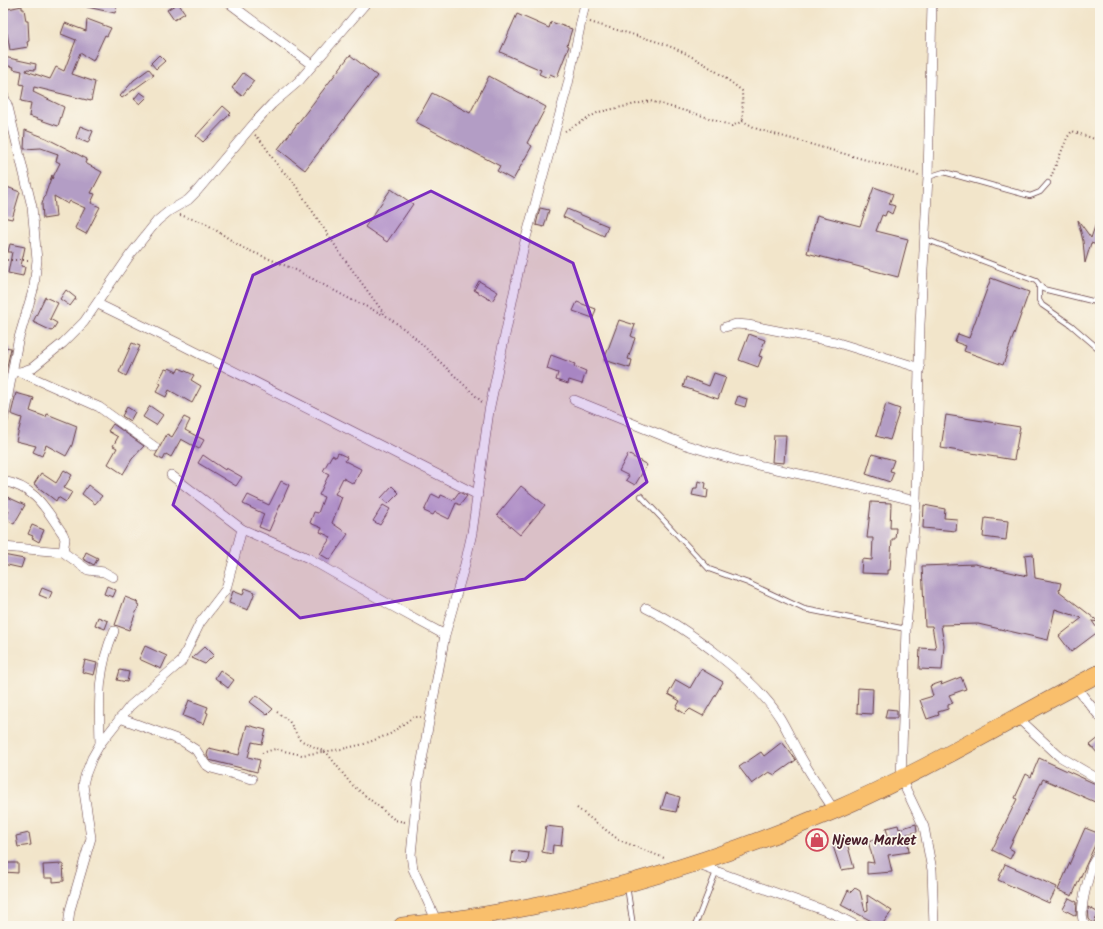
<svg xmlns="http://www.w3.org/2000/svg" width="1103" height="929" font-family="Kalam,sans-serif">
<style>
.building{fill:#b39dc5}
.lines{fill:none;stroke-linecap:round;stroke-linejoin:round}
.lane-casing{stroke:#633d43;stroke-width:6}
.street-casing{stroke:#633d43;stroke-width:10}
.highway-casing{stroke:#633d43;stroke-width:18}
.path{stroke:#633d43;stroke-width:2;stroke-dasharray:1 3;stroke-linecap:butt}
.lane{stroke:#fff;stroke-width:4.5}
.street{stroke:#fff;stroke-width:9}
.highway{stroke:#f9bf6c;stroke-width:17}
.marked{fill:#7b2cbf;fill-opacity:0.2;stroke:#7b2cbf;stroke-width:3;stroke-linejoin:round}
.labels{text-anchor:middle;stroke-width:3.5;stroke-linejoin:round;paint-order:stroke}
.poi-label{font-size:14px;font-weight:bold;fill:#4a1f2b;stroke:#fbf7ec;text-anchor:start}
</style>
<rect width="100%" height="100%" fill="#fbf7ec"/>
<filter id="ink" filterUnits="userSpaceOnUse"><feTurbulence type="fractalNoise" baseFrequency=".025" numOctaves="2"/><feDisplacementMap in="SourceGraphic" scale="8" xChannelSelector="R" yChannelSelector="G"/><feConvolveMatrix kernelMatrix="1 2 1 2 8 2 1 2 1" color-interpolation-filters="sRGB"/></filter>
<filter id="wash" filterUnits="userSpaceOnUse"><feTurbulence type="fractalNoise" baseFrequency=".012" numOctaves="4" result="noise"/><feDisplacementMap in="SourceGraphic" scale="16" xChannelSelector="R" yChannelSelector="G"/><feGaussianBlur stdDeviation="0.9" result="paint"/><feColorMatrix in="noise" values="0 0 0 0 0 0 0 0 0 0 0 0 0 0 0 0 0 1.4 0 .05"/><feComposite in="paint" operator="in"/></filter>
<g filter="url(#wash)">
<rect width="100%" height="100%" fill="#f2e5ca"/>
<g id="blocks">
<g class="building">
<path d="M87,3H117L115,13L87,7Z"/>
<path d="M178,3L185,13L174,20L167,10Z"/>
<path d="M22,6V9H24L26,21H28L29,41L27,42L28,47L10,50L7,33L4,34L3,10Z"/>
<path d="M517,14L549,28L551,22L572,29L567,45L569,46L557,77L550,74L548,78L539,74L541,70L500,52Z"/>
<path d="M87,19L111,28L107,36L105,35L93,61L80,53L72,74L95,82L91,101L34,87L33,92L64,107L58,126L29,116L31,103L21,101L24,85L20,84L22,71L13,69L14,67L3,65L4,57L36,64L35,70L27,69L26,71L50,79L56,67L64,71L76,40L61,34L65,23L86,31Z"/>
<path d="M159,55L165,61L156,69L151,63Z"/>
<path d="M350,55L377,76L305,170L278,149Z"/>
<path d="M149,69L154,75L122,98L120,96L134,80Z"/>
<path d="M243,73L254,81L242,96L232,88Z"/>
<path d="M489,76L546,107L527,143L532,146L513,180L497,171L500,166L416,122L432,93L470,113Z"/>
<path d="M140,92L147,97L140,104L134,99Z"/>
<path d="M223,106L231,113L203,142L196,136Z"/>
<path d="M80,126L93,131L88,143L76,138Z"/>
<path d="M25,130L46,138L87,159L85,163L102,172L91,193L95,194L91,203L100,207L86,234L75,228L85,208L70,201L68,204L54,196L56,217L43,219L42,204L52,175V179L60,163L56,161L58,154L41,148L24,149Z"/>
<path d="M7,187L20,192L12,219L3,217V199Z"/>
<path d="M874,187L893,194L889,204L895,206L892,214L887,211L885,216L882,215L876,231L908,239L898,277L807,253L817,215L860,226Z"/>
<path d="M391,189L413,204L387,242L365,227Z"/>
<path d="M540,208L549,210L544,227L536,225Z"/>
<path d="M567,209L608,226L604,236L563,217Z"/>
<path d="M1099,215L1100,246L1091,243L1085,263L1083,241L1078,220L1091,238Z"/>
<path d="M10,244L25,247L21,266L25,267L23,276L8,273L12,252H8Z"/>
<path d="M991,278L1029,292L1003,365L964,351L966,346L955,342L958,334L969,338Z"/>
<path d="M479,281L498,292L492,301L474,290Z"/>
<path d="M66,290L76,298L70,306L60,299Z"/>
<path d="M45,297L58,303L50,319L57,323L52,331L33,322Z"/>
<path d="M577,302L596,309L593,318L573,311Z"/>
<path d="M619,320L635,325L631,336L635,338L628,359L632,360L630,368L604,360Z"/>
<path d="M749,334L765,340L759,356L762,357L758,367L739,360Z"/>
<path d="M132,343L140,346L126,376L119,372Z"/>
<path d="M5,347L11,348L5,376L3,375V355Z"/>
<path d="M551,355L575,364L574,366L586,371L582,384L569,380L568,384L556,380L558,373L547,369Z"/>
<path d="M169,368L177,372L179,368L194,375L191,380L201,386L192,403L169,390L166,397L156,392L161,384L158,382L165,369L168,370Z"/>
<path d="M714,373L726,377L718,399L683,387L686,377L709,386Z"/>
<path d="M16,393L34,398L30,411L46,417L47,414L77,426L72,445L66,456L46,445L42,456L33,452L36,446L16,441L22,418L11,414Z"/>
<path d="M738,396L747,399L745,407L735,404Z"/>
<path d="M886,404L900,409L890,440L876,436Z"/>
<path d="M150,406L163,415L156,425L143,417Z"/>
<path d="M127,407L135,412L130,421L122,416Z"/>
<path d="M946,415L1020,427L1014,460L941,448Z"/>
<path d="M184,417L190,420L185,430L204,440L199,449L181,439L171,457L166,454L163,460L155,456L167,434L172,437Z"/>
<path d="M113,424L144,446L132,459L123,474L108,464L117,448L113,446L118,437L108,431Z"/>
<path d="M774,435H786L784,463L772,462Z"/>
<path d="M338,453L347,457L345,461L361,469L354,484L343,478L335,494L342,497L332,523L348,534L330,560L320,554L331,537L320,532L322,528L310,523L314,512L318,513L324,497L319,495L329,474L323,471L332,455L336,457Z"/>
<path d="M628,454L647,465L635,485L626,480L629,476L619,471Z"/>
<path d="M872,454L894,460L890,471L894,472L890,482L866,474Z"/>
<path d="M203,455L225,470L226,468L242,477L236,486L198,463Z"/>
<path d="M64,470L72,475L64,488L72,492L66,502L58,497L56,501L34,484L41,473L56,483Z"/>
<path d="M281,481L289,485L269,531L259,527L264,514L243,504L248,495L269,505Z"/>
<path d="M698,481L706,483L705,489L708,490L707,498L692,495L694,488H697Z"/>
<path d="M88,485L102,496L95,504L82,494Z"/>
<path d="M392,486L399,493L388,504L381,498Z"/>
<path d="M521,486L545,505L520,535L497,515Z"/>
<path d="M459,492L467,496L460,505L456,503L449,519L435,512L433,515L424,511L432,494L440,498L441,495L453,500Z"/>
<path d="M3,495L25,505L14,524L5,519L9,511L3,508Z"/>
<path d="M871,502L891,503L890,528H896L895,539H892L890,570H888V574L861,573L862,559L872,560L873,538H867Z"/>
<path d="M383,505L390,509L380,525L373,521Z"/>
<path d="M924,505L945,509L944,518L957,519L956,531L923,528Z"/>
<path d="M985,518L1008,521L1006,540L983,537Z"/>
<path d="M32,525L44,530L39,542L32,538L33,536L28,534Z"/>
<path d="M86,552L98,558L94,565L83,559Z"/>
<path d="M1033,554L1035,578L1061,583L1059,591L1099,622L1092,621L1099,631L1071,652L1059,636L1082,618L1055,609L1048,640L978,624L941,625L944,645L942,670L919,669L920,648L936,649L932,626H925L922,566L975,564L1027,576L1025,555Z"/>
<path d="M3,555L24,559L21,568L3,564Z"/>
<path d="M107,586L116,590L113,597L104,594Z"/>
<path d="M42,588L52,592L49,599L39,595Z"/>
<path d="M245,588L255,592L248,610L229,603L233,591L243,595Z"/>
<path d="M125,597L138,602L137,604L139,605L129,630L115,625Z"/>
<path d="M98,617L108,621L105,629L95,625Z"/>
<path d="M145,646L167,656L161,669L139,659Z"/>
<path d="M205,646L214,655L205,664L192,658Z"/>
<path d="M85,660L97,663L94,675L82,672Z"/>
<path d="M701,669L723,682L703,716L690,709L685,714L676,708L680,701L668,694L676,680L690,688Z"/>
<path d="M120,670L129,672L127,682L117,680Z"/>
<path d="M220,670L234,680L228,688L215,678Z"/>
<path d="M961,677L966,689L949,695L953,703L948,705V709L938,712L939,715L927,719L920,700L933,696L930,686L942,682L941,685Z"/>
<path d="M858,688L873,689L872,714L857,713Z"/>
<path d="M256,695L273,709L267,715L250,702Z"/>
<path d="M189,700L208,707L206,712L208,713L204,724L183,716Z"/>
<path d="M887,709L897,710V718H885Z"/>
<path d="M247,725L266,730L262,744L252,742L248,757L260,760L257,772L209,760L207,755L209,748L239,755Z"/>
<path d="M1100,737V756L1090,745Z"/>
<path d="M782,742L796,760L775,775L769,772L752,784L739,767L761,752L764,756Z"/>
<path d="M1039,758L1100,786V792L1095,802L1043,779L1009,848L1014,851L1010,859L992,850L1017,799L1015,798L1026,774L1031,777Z"/>
<path d="M666,793L680,797L676,812L661,809Z"/>
<path d="M916,824L917,832L907,834L909,852L888,855L892,872L867,874V862L874,863L868,841L888,836L886,828L898,825L899,829Z"/>
<path d="M546,826L563,828L561,846L553,845L552,854L542,852Z"/>
<path d="M1085,828L1100,834L1072,896L1058,890Z"/>
<path d="M29,833L31,845L18,847L16,836Z"/>
<path d="M847,843L854,868L841,870L833,846Z"/>
<path d="M513,851L529,853L527,864L511,862Z"/>
<path d="M4,863H18V873L4,872Z"/>
<path d="M63,864L64,881L53,882V878H44L43,865Z"/>
<path d="M1005,864L1057,887L1049,903L998,880Z"/>
<path d="M855,888L860,891L865,911L868,910L867,895L892,911L881,926L841,905L848,890L851,892Z"/>
<path d="M1069,898L1077,902L1076,916L1063,909Z"/>
<path d="M1088,907L1099,913L1093,924L1089,919Z"/>
</g>
</g>
</g>
<g filter="url(#ink)">
<use href="#blocks" fill-opacity="0" stroke="#633d43" stroke-width="1"/>
<g class="lines">
<g class="lane-casing">
<g id="lane">
<path d="M928,177L944,172L1030,196L1040,192L1048,183"/>
<path d="M925,239L1036,281L1043,289L1100,303"/>
<path d="M1039,285V300L1042,305L1071,325L1100,350"/>
<path d="M641,496L709,569L748,583L804,609L906,629"/>
<path d="M627,886L633,926"/>
<path d="M695,926L716,872"/>
</g>
</g>
<g class="street-casing">
<g id="street">
<path d="M229,3L312,65"/>
<path d="M932,3L928,177L920,324L916,501L906,629L901,779L924,827L932,870L934,926"/>
<path d="M3,94L8,107L32,207L37,260L34,287L18,341L3,422"/>
<path d="M98,304L182,345L478,495"/>
<path d="M725,327L736,324L748,325L835,342L920,368"/>
<path d="M13,372H20L32,368L63,343L84,322L130,255L157,221L169,211L188,200L197,191L257,120L272,104L299,81L366,3"/>
<path d="M20,372L99,407L155,447"/>
<path d="M574,400L686,445L739,461L855,486L916,501"/>
<path d="M171,475L242,529L308,558L390,605L445,635"/>
<path d="M3,481C37,488 45,508 63,534L65,539L63,552"/>
<path d="M3,547L63,552L88,570L104,572L113,577"/>
<path d="M646,608C687,628 756,679 780,718C786,728 791,739 797,750C808,771 821,790 834,810"/>
<path d="M1075,686L1100,717"/>
<path d="M1017,717L1059,756L1100,780"/>
<path d="M120,718L182,741L196,750L205,764L211,768L252,779"/>
<path d="M100,744C99,702 97,670 114,631"/>
<path d="M696,864L834,914L857,926"/>
<path d="M1092,865L1100,851"/>
<path d="M437,922L413,869L411,855L418,782L445,635L465,564L472,533L489,411L524,245L568,84L585,3"/>
<path d="M68,926L70,910L91,838L83,785L85,776L92,758L100,744L130,706L181,662L200,623L226,589L242,529"/>
<path d="M1085,926C1077,912 1088,881 1092,865L1100,867"/>
</g>
</g>
<g class="highway-casing">
<path id="highway" d="M402,926C552,911 695,870 833,811C925,771 1011,719 1100,673"/>
</g>
<g class="path">
<path d="M590,22C613,29 635,35 658,42C688,52 718,71 742,91L743,121"/>
<path d="M565,131L599,112L650,101L703,116L732,126L743,121L757,129L919,175"/>
<path d="M255,135C269,147 274,167 290,177L340,253L385,315L411,334L482,402"/>
<path d="M3,149H10"/>
<path d="M1051,177L1067,138L1072,131L1100,141"/>
<path d="M180,215L205,223L243,248L296,270L348,298L384,315"/>
<path d="M3,260H28"/>
<path d="M277,712L289,721L300,740L327,753L351,784L395,820L405,822"/>
<path d="M262,753L275,749L302,755L342,749L364,744L390,734L413,717H421"/>
<path d="M577,808L619,840L664,858"/>
</g>
<use href="#lane" class="lane"/>
<use href="#street" class="street"/>
<use href="#highway" class="highway"/>
</g>
</g>
<path class="marked" d="M431,191L573,263L647,482L525,579L300,618L173,505L253,275Z"/>
<defs>
<g id="shop-ring" transform="scale(1.15)"><circle r="9.5" fill="#fbf7ec" stroke="#d1495b" stroke-width="1.5"/><path d="M-5-2.5h2.3a2.7 3.5 0 0 1 5.4 0H5L5.5 6h-11ZM-1.5-2.5h3a1.5 2.3 0 0 0-3 0Z" fill="#d1495b"/></g>
</defs>
<g fill-rule="evenodd">
<use href="#shop-ring" x="817" y="840"/>
</g>
<g class="labels">
<g class="poi-label">
<text x="832" y="845">Njewa Market</text>
</g>
</g>
<rect width="1103" height="929" fill="none" stroke="#fbf7ec" stroke-width="16"/>
</svg>
